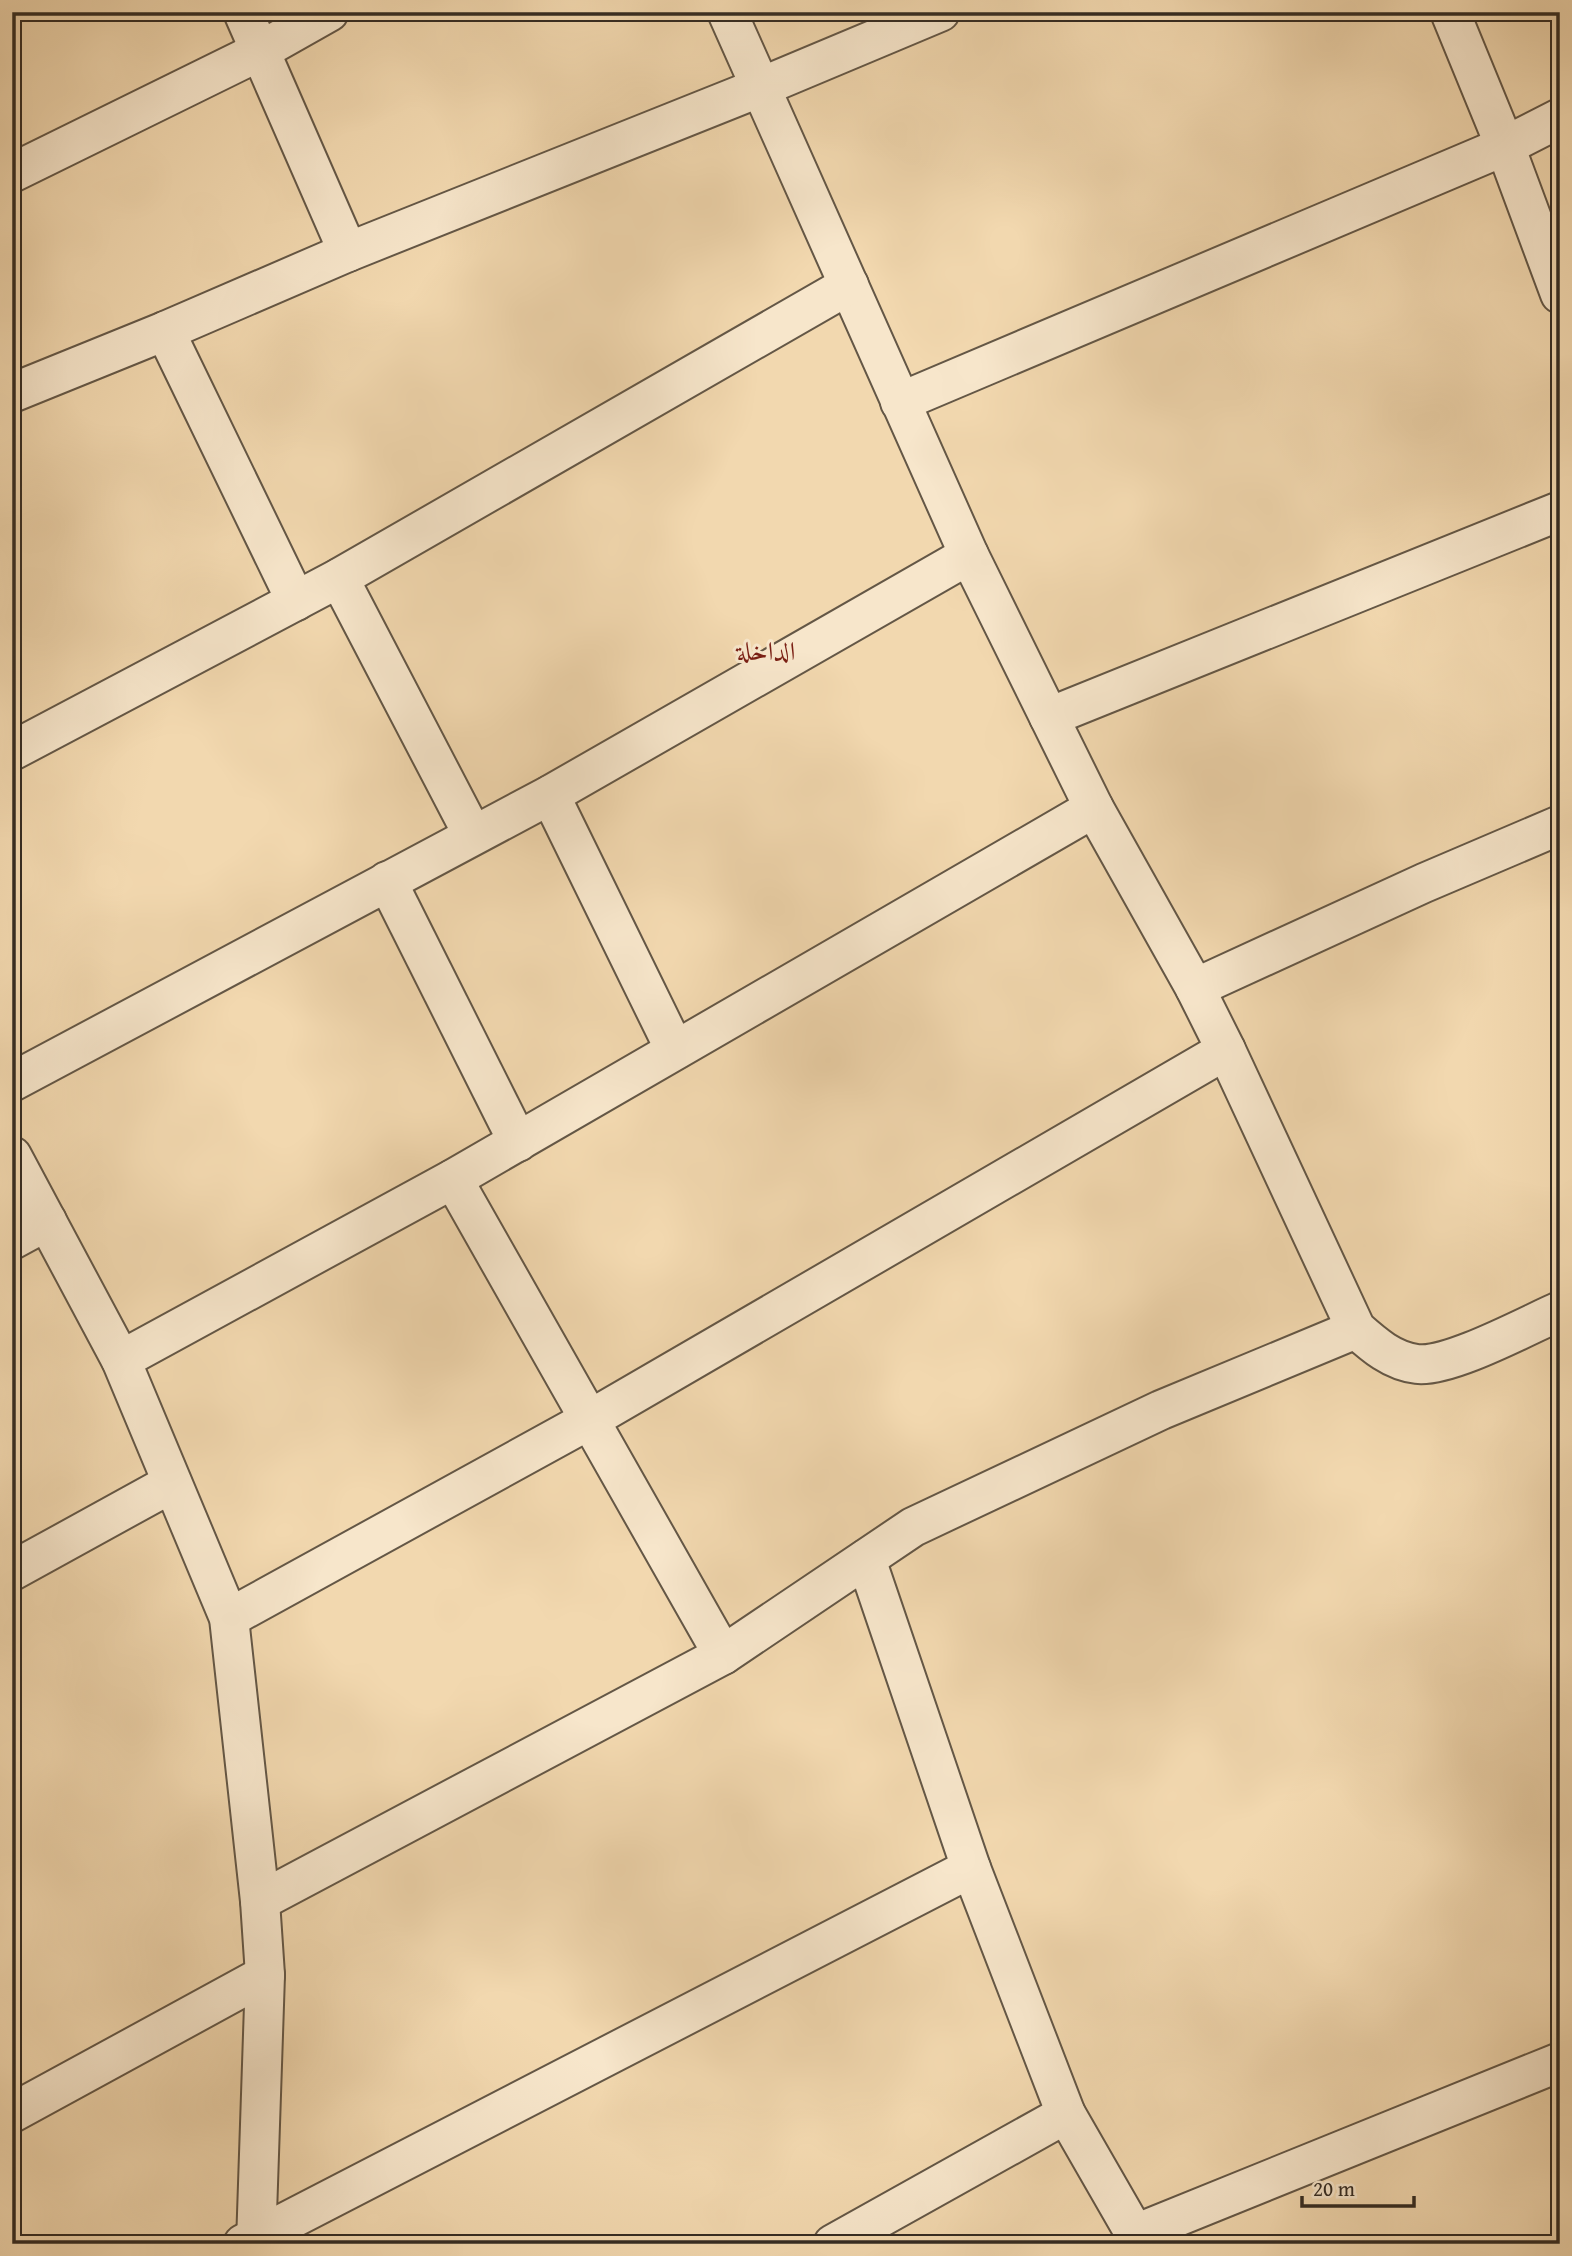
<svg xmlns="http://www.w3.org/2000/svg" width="1572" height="2256" font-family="'Gentium Book Plus',Amiri,serif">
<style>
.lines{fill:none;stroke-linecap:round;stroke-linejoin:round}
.minor-casing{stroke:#645746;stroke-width:42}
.minor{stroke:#f7e6cb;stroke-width:38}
.labels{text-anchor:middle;stroke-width:6;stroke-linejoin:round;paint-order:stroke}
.neighbourhood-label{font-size:26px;fill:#7a1f14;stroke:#f7e6cb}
</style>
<rect width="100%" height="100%" fill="#f2d8af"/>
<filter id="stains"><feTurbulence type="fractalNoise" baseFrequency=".00286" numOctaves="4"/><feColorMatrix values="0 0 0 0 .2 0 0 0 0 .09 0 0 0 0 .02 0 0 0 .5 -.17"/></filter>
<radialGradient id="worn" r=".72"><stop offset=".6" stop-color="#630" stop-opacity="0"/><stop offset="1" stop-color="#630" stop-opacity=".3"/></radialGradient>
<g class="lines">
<g class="minor-casing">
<g id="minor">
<path d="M243,12L348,252"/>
<path d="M727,12L969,555L1094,808L1195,988L1226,1050L1356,1329C1374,1345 1392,1361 1417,1364C1449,1368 1528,1325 1560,1311"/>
<path d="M1450,12L1505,146L1560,294"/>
<path d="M12,173L260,51L329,12"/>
<path d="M165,331L296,601"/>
<path d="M12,393L165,331L348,252L761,87L940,12"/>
<path d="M900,402L1505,146L1560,118"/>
<path d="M339,578L473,835"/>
<path d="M1049,717L1560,511"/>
<path d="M12,751L339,578L849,285"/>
<path d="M550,795L675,1050"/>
<path d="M387,881L518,1142"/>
<path d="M1195,988L1424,883L1560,825"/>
<path d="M12,1082L550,795L969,555"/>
<path d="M12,1156L121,1360L229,1618L260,1901L265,1975L256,2244"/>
<path d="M453,1179L723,1655"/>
<path d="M12,1240L47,1221"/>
<path d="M121,1360L453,1179L1094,808"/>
<path d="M866,1559L971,1868L1066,2114L1135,2234L1138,2244"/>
<path d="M12,1571L172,1483"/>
<path d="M229,1618L589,1420L1226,1050"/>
<path d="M260,1901L723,1655L913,1527L1161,1410L1356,1329"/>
<path d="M12,2113L265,1975"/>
<path d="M1135,2234L1560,2062"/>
<path d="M243,2244L971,1868"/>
<path d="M833,2244L1066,2114"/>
</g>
</g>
<use href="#minor" class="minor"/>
</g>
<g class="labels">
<g class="neighbourhood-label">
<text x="766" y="660">الداخلة</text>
</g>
</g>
<rect width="1572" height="2256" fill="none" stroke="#f2d8af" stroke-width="42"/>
<rect x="14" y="14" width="1544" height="2228" fill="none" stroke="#352c23" stroke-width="3.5"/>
<rect x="21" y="21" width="1530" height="2214" fill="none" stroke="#352c23" stroke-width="2"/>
<path d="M1302 2196v10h112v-10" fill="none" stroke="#352c23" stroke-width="3.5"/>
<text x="1313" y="2196" font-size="21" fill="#352c23" stroke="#f7e6cb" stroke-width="5" paint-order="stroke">20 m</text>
<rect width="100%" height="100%" filter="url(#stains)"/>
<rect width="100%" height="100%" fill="url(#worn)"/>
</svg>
